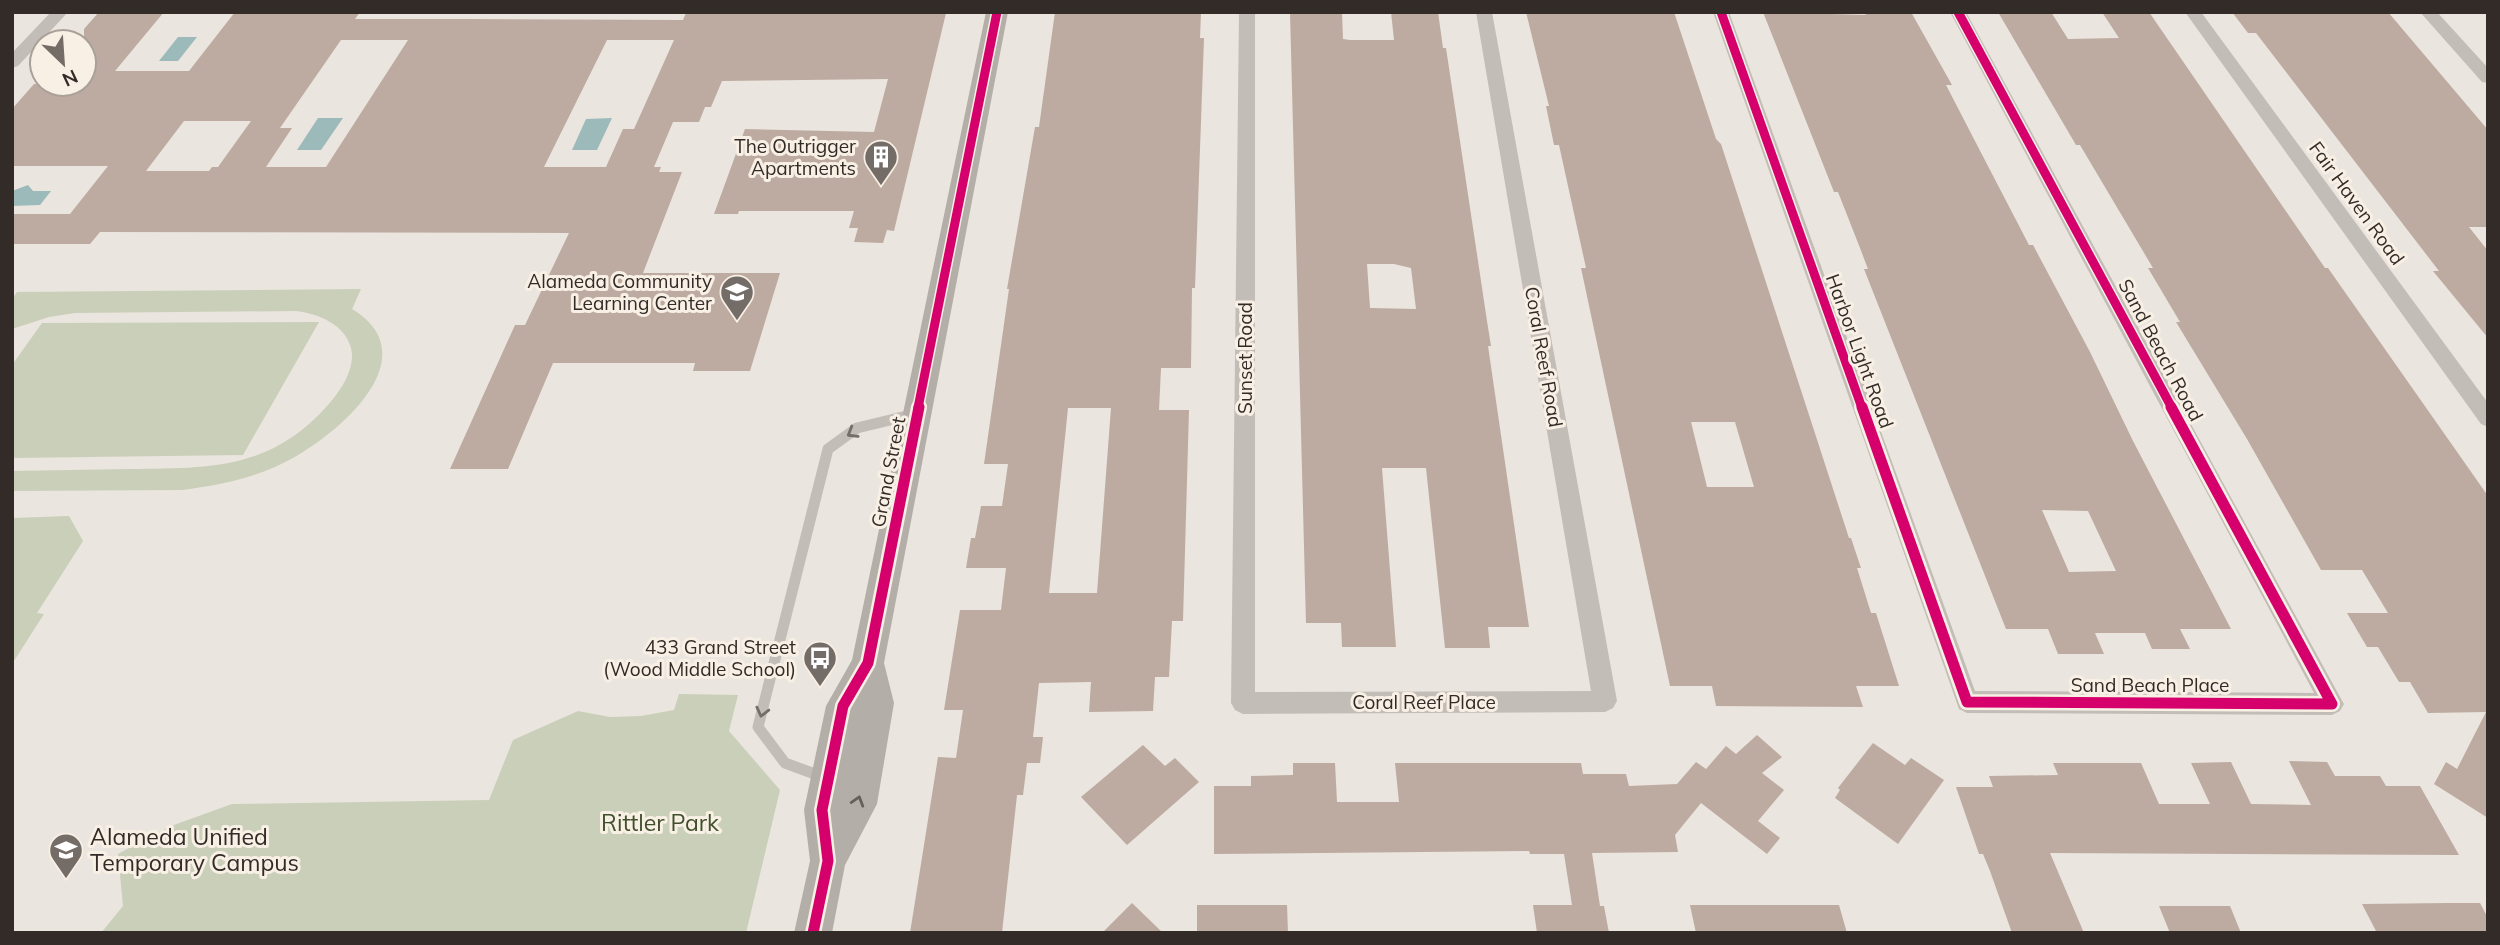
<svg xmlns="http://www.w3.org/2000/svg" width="2500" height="945" font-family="Mulish,sans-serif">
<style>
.green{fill:#cacfb9}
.water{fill:#9cbaba}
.building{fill:#bdaba1;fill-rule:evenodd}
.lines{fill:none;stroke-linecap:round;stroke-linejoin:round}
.lane{stroke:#c3bdb8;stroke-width:11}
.street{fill:#c3bdb8;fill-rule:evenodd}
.secondary{fill:#b4aea8;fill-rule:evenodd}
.cycleway-far1-casing{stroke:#f8f0e5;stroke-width:12}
.cycleway-casing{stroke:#f8f0e5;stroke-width:16}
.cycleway-far1{stroke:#d6006c;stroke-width:9}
.cycleway{stroke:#d6006c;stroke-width:11}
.oneway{stroke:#746d68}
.oneway2{stroke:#675f5b}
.labels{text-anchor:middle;stroke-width:6;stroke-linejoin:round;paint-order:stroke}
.poi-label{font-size:19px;fill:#332b27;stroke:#f8f0e5;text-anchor:end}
.street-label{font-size:19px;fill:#332b27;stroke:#f8f0e5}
.near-park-label{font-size:23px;fill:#41502c;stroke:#f8f0e5}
.near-poi-label{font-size:23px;fill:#332b27;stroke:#f8f0e5;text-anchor:start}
</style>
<rect width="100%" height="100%" fill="#eae5de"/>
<g class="green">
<path d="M361,289L352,309C435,359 327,445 275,467C245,480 214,486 182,490L12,491V471C51,470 90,470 129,469C209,468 271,470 328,405C341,390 356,368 351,348C345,324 318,314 297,311L75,313L49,317L12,329V299L17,292Z"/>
<path d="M319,322L243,455L12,458V365L42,323Z"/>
<path d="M69,516L83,541L37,613L44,614L12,664V518Z"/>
<path d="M679,694L738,695L729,731L780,790L746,933H101L123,906L118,854L171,826L232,804L489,800L513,740L578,711L610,717L641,716L674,710Z"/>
</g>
<g class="water">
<path d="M178,37H197L178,61H159Z"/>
<path d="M318,118H343L321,150H297Z"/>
<path d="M612,118L597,150H572L586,119Z"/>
<path d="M28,185L33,191H51L40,205L12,206V191Z"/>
</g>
<g class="building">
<path d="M99,12H164L115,71H189L235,12H360L355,19H463L683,20L686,13L736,12L946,13L894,231L887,230L883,243L854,242L858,228H849L854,211H739L738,214H714L745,129L874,132L888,79L722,81L711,107H705L699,122H673L654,167H661L659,172H682L643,273H780L750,371H693L695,363H553L508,469H450L515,325H525L569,233L100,232L90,244H12V214H70L108,166H12V109L34,84H84V29ZM341,40H408L326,167H266L292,128H280ZM607,40H674L634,129H623L606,167H544ZM184,121H251L218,167H212L209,171H146Z"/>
<path d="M1055,12H1201L1200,38H1204L1195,288H1192L1191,368H1161L1159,410H1189L1183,621H1172L1169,677H1155L1153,711L1089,712L1091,682L1039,683L1033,737H1043L1040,763H1027L1023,795H1017L1002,933H910L938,757L956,758L963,710H944L960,610H1001L1006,568H966L971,538H975L981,506H1002L1008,464H984L1009,289H1007L1035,127H1039ZM1068,408H1111L1097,593H1049Z"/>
<path d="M1290,12H1342L1343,39L1350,40H1394L1391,12H1438L1443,48H1446L1487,321L1491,346H1488L1529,627H1488L1490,648H1445L1426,468H1382L1396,647H1342L1341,623H1306ZM1367,264H1394L1411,268L1416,309L1370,308Z"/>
<path d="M1526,12H1674L1716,139L1721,144L1849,538H1851L1861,568H1857L1871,613H1876L1899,686H1856L1863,707L1716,706L1712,686H1670L1581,268H1586L1559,145H1554L1546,106H1549ZM1691,422H1735L1754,487H1707Z"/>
<path d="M1763,12L1866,15L1864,13L1911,12L1952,85H1946L1976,143L2029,245H2033L2090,352L2133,441L2231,629H2180L2190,649H2152L2145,633H2095L2104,654H2058L2048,629H2006L1864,269H1868L1860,248L1838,192H1834ZM2042,510L2088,511L2116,571L2069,572Z"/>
<path d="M1998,12H2051L2068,39L2119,38L2102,12H2149L2325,268H2328L2488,496V818L2434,784L2446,762L2457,769L2486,712L2428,713L2410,682H2399L2378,647H2367L2347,613H2388L2362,570H2321L2247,439L2176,322H2180L2148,268H2153L2080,145H2076Z"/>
<path d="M2232,12H2388L2488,130V227H2469L2488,251V338L2433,271H2439L2256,33H2248Z"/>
<path d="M1757,735L1782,757L1762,773L1784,790L1758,821L1780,838L1767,854L1701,803L1675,835L1678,852L1592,853L1600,906H1604L1609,933H1537L1533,905H1572L1564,854H1530L1529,851L1214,854V786H1251V776L1293,775V763H1335L1337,802H1399L1395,763H1581L1583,774H1626L1629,786L1677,784L1696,762L1706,769L1726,746L1736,754Z"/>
<path d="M1873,743L1905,765L1911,758L1944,780L1898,844L1835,798L1840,790L1838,788Z"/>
<path d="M1143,745L1165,766L1175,758L1199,782L1127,845L1081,797Z"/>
<path d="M2289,761L2327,762L2335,776H2380L2386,786H2420L2459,855L2050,853L2084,933H2012L1990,871L1983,854H1979L1956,787H1993L1989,776L2058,775L2053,763H2141L2159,804H2210L2191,763L2231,762L2251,804L2311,805Z"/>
<path d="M1132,903L1163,933H1102Z"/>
<path d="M2449,903H2480L2488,918V933H2377L2362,904Z"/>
<path d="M1197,905H1287L1288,933H1197Z"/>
<path d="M1690,905H1839L1847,933H1696Z"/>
<path d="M2159,906H2230L2241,933H2170Z"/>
</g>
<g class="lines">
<path class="lane" d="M823,777L785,763L758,727L828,449L857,428L915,414"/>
<g class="street">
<path d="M51,12H68L18,66L12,68V53Z"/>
<path d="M1239,12H1255V692L1591,691L1476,12H1492L1617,701L1613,708L1605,712L1243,714L1235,710L1231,703Z"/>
<path d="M1713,12H1729L1975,691L2314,693L1950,12H1966L2340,697L2344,704L2340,711L2332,715L1967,713L1959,709Z"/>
<path d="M2185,12H2201L2488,403V427L2481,424Z"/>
<path d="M2420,12H2437L2488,68V83L2482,82Z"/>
</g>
<path class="secondary" d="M986,12H1008L884,663L894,703L877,804L845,865L832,933H794L810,861L804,810L826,706L852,660Z"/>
<g class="cycleway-far1-casing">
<g id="cycleway-far1">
<path d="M1721,12L1862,408"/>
<path d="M1958,12L2172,408"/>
<path d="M918,408L997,12"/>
</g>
</g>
<g class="cycleway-casing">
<g id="cycleway">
<path d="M1862,407L1967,702L2332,704L2171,407"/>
<path d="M813,933L828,861L822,810L843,706L868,663L919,407"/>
</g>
</g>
<use href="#cycleway-far1" class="cycleway-far1"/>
<use href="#cycleway" class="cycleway"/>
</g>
<defs><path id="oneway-chevron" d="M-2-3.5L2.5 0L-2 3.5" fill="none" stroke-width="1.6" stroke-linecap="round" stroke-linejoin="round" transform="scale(1.75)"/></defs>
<g class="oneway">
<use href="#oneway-chevron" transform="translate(852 433) rotate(149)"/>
<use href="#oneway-chevron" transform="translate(762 712) rotate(104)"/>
</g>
<use class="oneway2" href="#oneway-chevron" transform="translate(858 801) rotate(-73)"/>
<defs>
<g id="building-pin" transform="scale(1.75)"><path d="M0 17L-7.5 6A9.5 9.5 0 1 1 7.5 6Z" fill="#736c67" stroke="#f8f0e5"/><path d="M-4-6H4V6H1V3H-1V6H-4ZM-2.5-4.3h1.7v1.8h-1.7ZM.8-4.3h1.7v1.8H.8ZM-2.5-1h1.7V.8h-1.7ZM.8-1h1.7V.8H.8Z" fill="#fff"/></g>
<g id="school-pin" transform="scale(1.75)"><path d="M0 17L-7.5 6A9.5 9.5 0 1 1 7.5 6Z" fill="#736c67" stroke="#f8f0e5"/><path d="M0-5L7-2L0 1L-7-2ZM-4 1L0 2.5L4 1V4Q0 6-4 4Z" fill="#fff"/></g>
<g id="bus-pin" transform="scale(1.75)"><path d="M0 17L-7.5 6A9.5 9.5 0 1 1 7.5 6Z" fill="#736c67" stroke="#f8f0e5"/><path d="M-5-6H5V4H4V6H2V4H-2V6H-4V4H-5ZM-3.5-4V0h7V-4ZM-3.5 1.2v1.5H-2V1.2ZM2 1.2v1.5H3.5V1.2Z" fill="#fff"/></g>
</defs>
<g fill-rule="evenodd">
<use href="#building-pin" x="881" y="157"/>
<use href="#school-pin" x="737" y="292"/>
<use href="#bus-pin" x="820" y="658"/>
<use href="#school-pin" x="66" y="850"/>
</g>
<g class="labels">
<g class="poi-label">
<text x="856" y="153">The Outrigger<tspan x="856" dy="22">Apartments</tspan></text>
<text x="712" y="288">Alameda Community<tspan x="712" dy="22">Learning Center</tspan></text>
<text x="796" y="654">433 Grand Street<tspan x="796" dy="22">(Wood Middle School)</tspan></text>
</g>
<g class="street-label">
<text transform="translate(2357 203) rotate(54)" y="7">Fair Haven Road</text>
<text transform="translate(2161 350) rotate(62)" y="7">Sand Beach Road</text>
<text transform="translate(1860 351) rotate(70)" y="7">Harbor Light Road</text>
<text transform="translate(1544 357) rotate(80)" y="7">Coral Reef Road</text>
<text transform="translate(1245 358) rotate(-90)" y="7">Sunset Road</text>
<text transform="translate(888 472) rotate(-79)" y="7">Grand Street</text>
<text x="2150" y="692">Sand Beach Place</text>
<text x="1424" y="709">Coral Reef Place</text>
</g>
<g class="near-park-label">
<text x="660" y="831">Rittler Park</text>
</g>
<g class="near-poi-label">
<text x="90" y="845">Alameda Unified<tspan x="90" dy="26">Temporary Campus</tspan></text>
</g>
</g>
<rect width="2500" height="945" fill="none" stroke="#332b27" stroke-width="28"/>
<g transform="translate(63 63) rotate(155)"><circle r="33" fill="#f8f0e5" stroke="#a9a199" stroke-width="2"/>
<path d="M0-5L12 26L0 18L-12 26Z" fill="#736c67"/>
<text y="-10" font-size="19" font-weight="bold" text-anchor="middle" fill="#332b27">N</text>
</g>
</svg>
